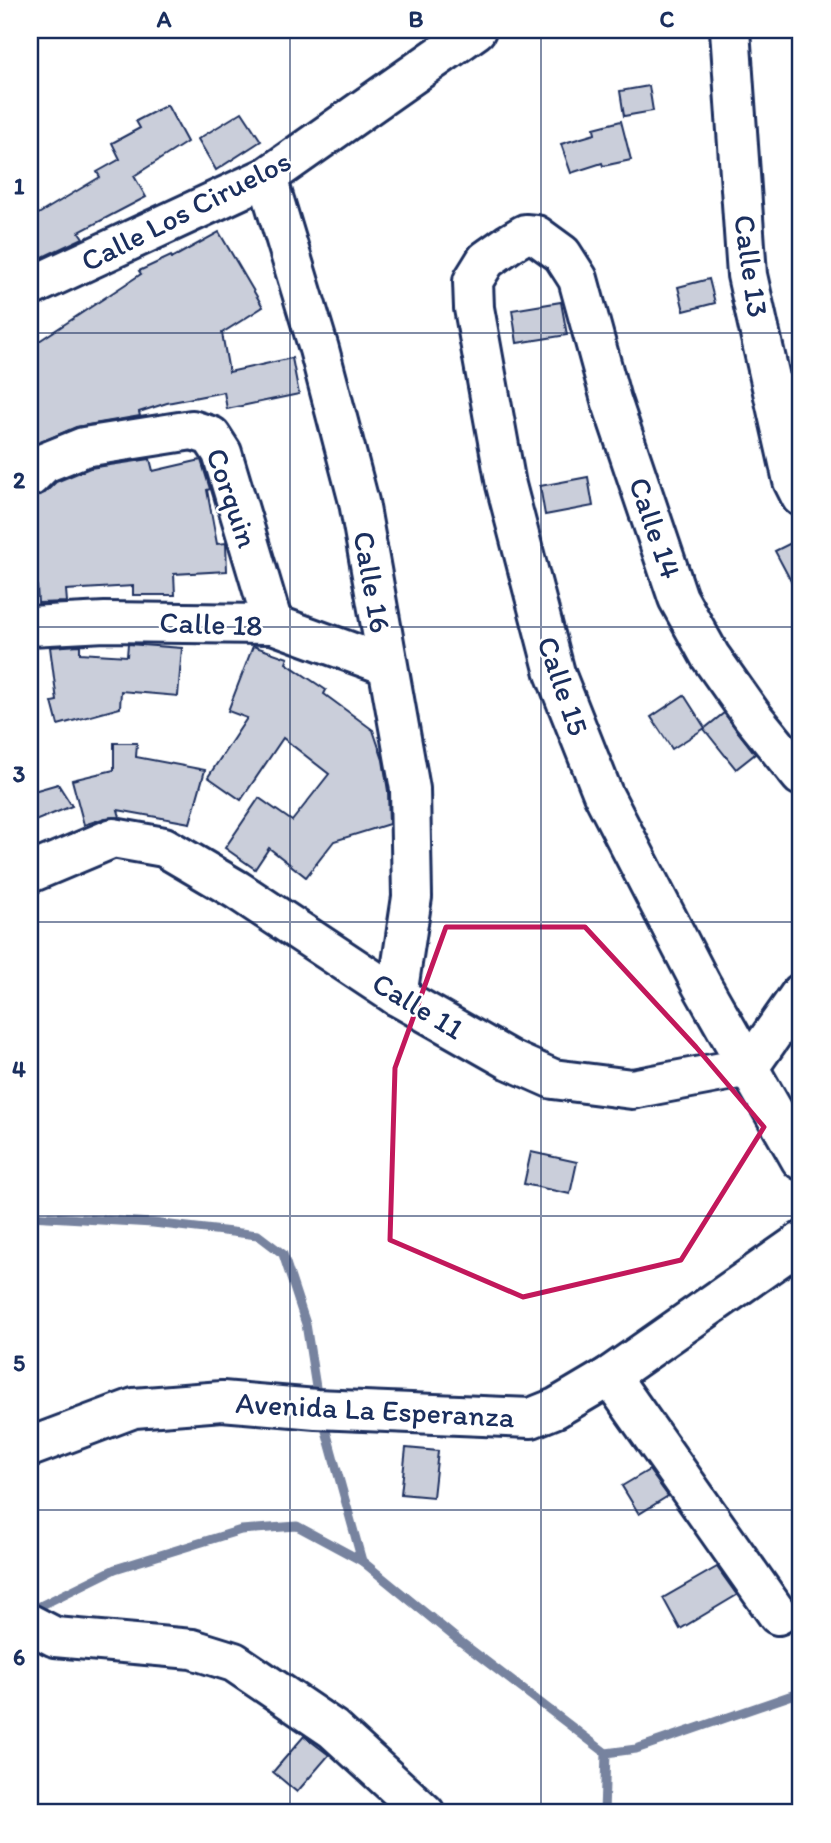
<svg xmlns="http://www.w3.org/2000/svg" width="831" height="1843" font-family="Itim,sans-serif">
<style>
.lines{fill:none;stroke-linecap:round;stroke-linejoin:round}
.stream{stroke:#77839f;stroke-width:9}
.building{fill:#caceda;stroke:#1b2f5e;stroke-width:2}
.minor-casing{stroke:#1b2f5e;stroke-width:44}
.minor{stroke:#fff;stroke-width:38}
.marked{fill:none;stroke:#c2185b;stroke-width:5;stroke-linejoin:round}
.grid{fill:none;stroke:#1b2f5e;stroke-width:2;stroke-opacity:0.55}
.labels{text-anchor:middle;stroke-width:5;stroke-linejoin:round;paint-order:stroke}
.street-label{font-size:30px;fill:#1b2f5e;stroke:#fff}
.neatline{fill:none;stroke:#1b2f5e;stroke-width:2.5}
.grid-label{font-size:23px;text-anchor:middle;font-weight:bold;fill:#1b2f5e}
</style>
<rect width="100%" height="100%" fill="#fff"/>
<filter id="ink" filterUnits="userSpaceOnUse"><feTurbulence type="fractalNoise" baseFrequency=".0143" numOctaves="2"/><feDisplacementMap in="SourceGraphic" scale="14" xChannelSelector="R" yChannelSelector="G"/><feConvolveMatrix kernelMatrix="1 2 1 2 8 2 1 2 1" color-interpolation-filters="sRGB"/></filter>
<g filter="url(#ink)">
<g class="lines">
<g class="stream">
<path d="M30,1216L153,1223L258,1235L283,1254L306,1324L318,1400"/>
<path d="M323,1420L362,1561L457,1639L606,1753L636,1749L801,1692"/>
<path d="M30,1611L115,1569L241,1530L297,1526L362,1561"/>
<path d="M604,1813L606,1753"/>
</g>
</g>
<g class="building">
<path d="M649,86L653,111L624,116L620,91Z"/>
<path d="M167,105L187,142L134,176L146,197L79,232L83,238L30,263V219L100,177L97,172L120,159L112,143L140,128L136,121Z"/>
<path d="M242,112L261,141L216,170L198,139Z"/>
<path d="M621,121L631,160L603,166L602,163L571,173L561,144L595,134L594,128Z"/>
<path d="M219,232L263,307L222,333L229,372L292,358L299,394L227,409L224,392L167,403L139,412L140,416L76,427L30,447V347L141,274L139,271L171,256L172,258Z"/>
<path d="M709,279L715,303L684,311L678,287Z"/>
<path d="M561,302L567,335L517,343L512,310Z"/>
<path d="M150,459L153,471L201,460L210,489L207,490L217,544L226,543L227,571L174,574L175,595H133V586L66,590L67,602L38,603L37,586H30V498L45,493L56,482L90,468Z"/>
<path d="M588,477L593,506L545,515L540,486Z"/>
<path d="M801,538V600L775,551Z"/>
<path d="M128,644L182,648L178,696L121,691L120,708L58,725L52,702L57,701L50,647L80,645V653L127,656Z"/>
<path d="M253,646L288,658L286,663L326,690L324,694L373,730L383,760L388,791L389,824L334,841L306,877L269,848L255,869L225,848L259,798L292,821L329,774L283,738L241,800L208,777L247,718L228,711Z"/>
<path d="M684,695L705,728L672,749L651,717Z"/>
<path d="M724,713L755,754L736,769L704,729Z"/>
<path d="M114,743H137L136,757L205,770L190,823L118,810L120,817L105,818L84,825L72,780L114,770Z"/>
<path d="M58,784L72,806L30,823V792Z"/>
<path d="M531,1152L577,1162L570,1194L524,1184Z"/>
<path d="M406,1448L438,1451L433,1497L401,1494Z"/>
<path d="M649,1470L668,1496L639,1514L622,1486Z"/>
<path d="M717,1567L737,1595L680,1629L663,1598Z"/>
<path d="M304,1736L329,1755L297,1792L273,1772Z"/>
</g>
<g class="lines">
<g class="minor-casing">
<g id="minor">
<path d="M730,30L747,275L793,481L801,497"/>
<path d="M267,177L319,349L359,502L410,789L412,897L397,996"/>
<path d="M30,287L267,177L476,30"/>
<path d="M30,477L44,463L84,447L192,430L211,436L222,453L273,624"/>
<path d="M30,626L105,622L273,624L386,665"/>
<path d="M801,776L753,717L710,656L678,598L611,400L578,279L562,254L536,235L525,234L510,243L486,260L473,281L474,308L506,485L555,673L603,794L701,984L801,1160"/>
<path d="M30,873L113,838L164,847L237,890L397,996L510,1060L553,1079L632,1089L749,1067L801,993"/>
<path d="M610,1376L778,1615"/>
<path d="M30,1447L134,1408L222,1401L316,1409L531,1418L556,1408L610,1376L801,1242"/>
<path d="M30,1624L55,1637L192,1649L234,1662L333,1729L425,1813"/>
</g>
</g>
<use href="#minor" class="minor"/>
</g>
</g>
<path class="marked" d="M446,927H585L696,1047L764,1127L681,1260L523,1297L390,1240L395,1068Z"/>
<path class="grid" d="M290,30V1813M541,30V1813M30,333H801M30,627H801M30,922H801M30,1216H801M30,1510H801"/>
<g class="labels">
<g class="street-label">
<text transform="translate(186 211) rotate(-27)" y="10">Calle Los Ciruelos</text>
<text transform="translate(751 266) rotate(82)" y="10">Calle 13</text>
<text transform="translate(232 498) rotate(71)" y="10">Corquin</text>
<text transform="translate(655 528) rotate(71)" y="10">Calle 14</text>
<text transform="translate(372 582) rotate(80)" y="10">Calle 16</text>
<text transform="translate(211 624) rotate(2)" y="10">Calle 18</text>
<text transform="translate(563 686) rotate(71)" y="10">Calle 15</text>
<text transform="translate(418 1006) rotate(31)" y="10">Calle 11</text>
<text transform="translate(375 1410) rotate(3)" y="10">Avenida La Esperanza</text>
</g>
</g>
<rect width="831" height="1843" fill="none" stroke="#fff" stroke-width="77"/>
<rect x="38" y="38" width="754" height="1766" class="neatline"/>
<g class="grid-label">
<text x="164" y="27">A</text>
<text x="416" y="27">B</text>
<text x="667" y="27">C</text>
<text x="19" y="194">1</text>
<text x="19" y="488">2</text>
<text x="19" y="782">3</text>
<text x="19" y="1077">4</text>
<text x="19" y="1371">5</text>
<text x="19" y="1665">6</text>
</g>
</svg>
